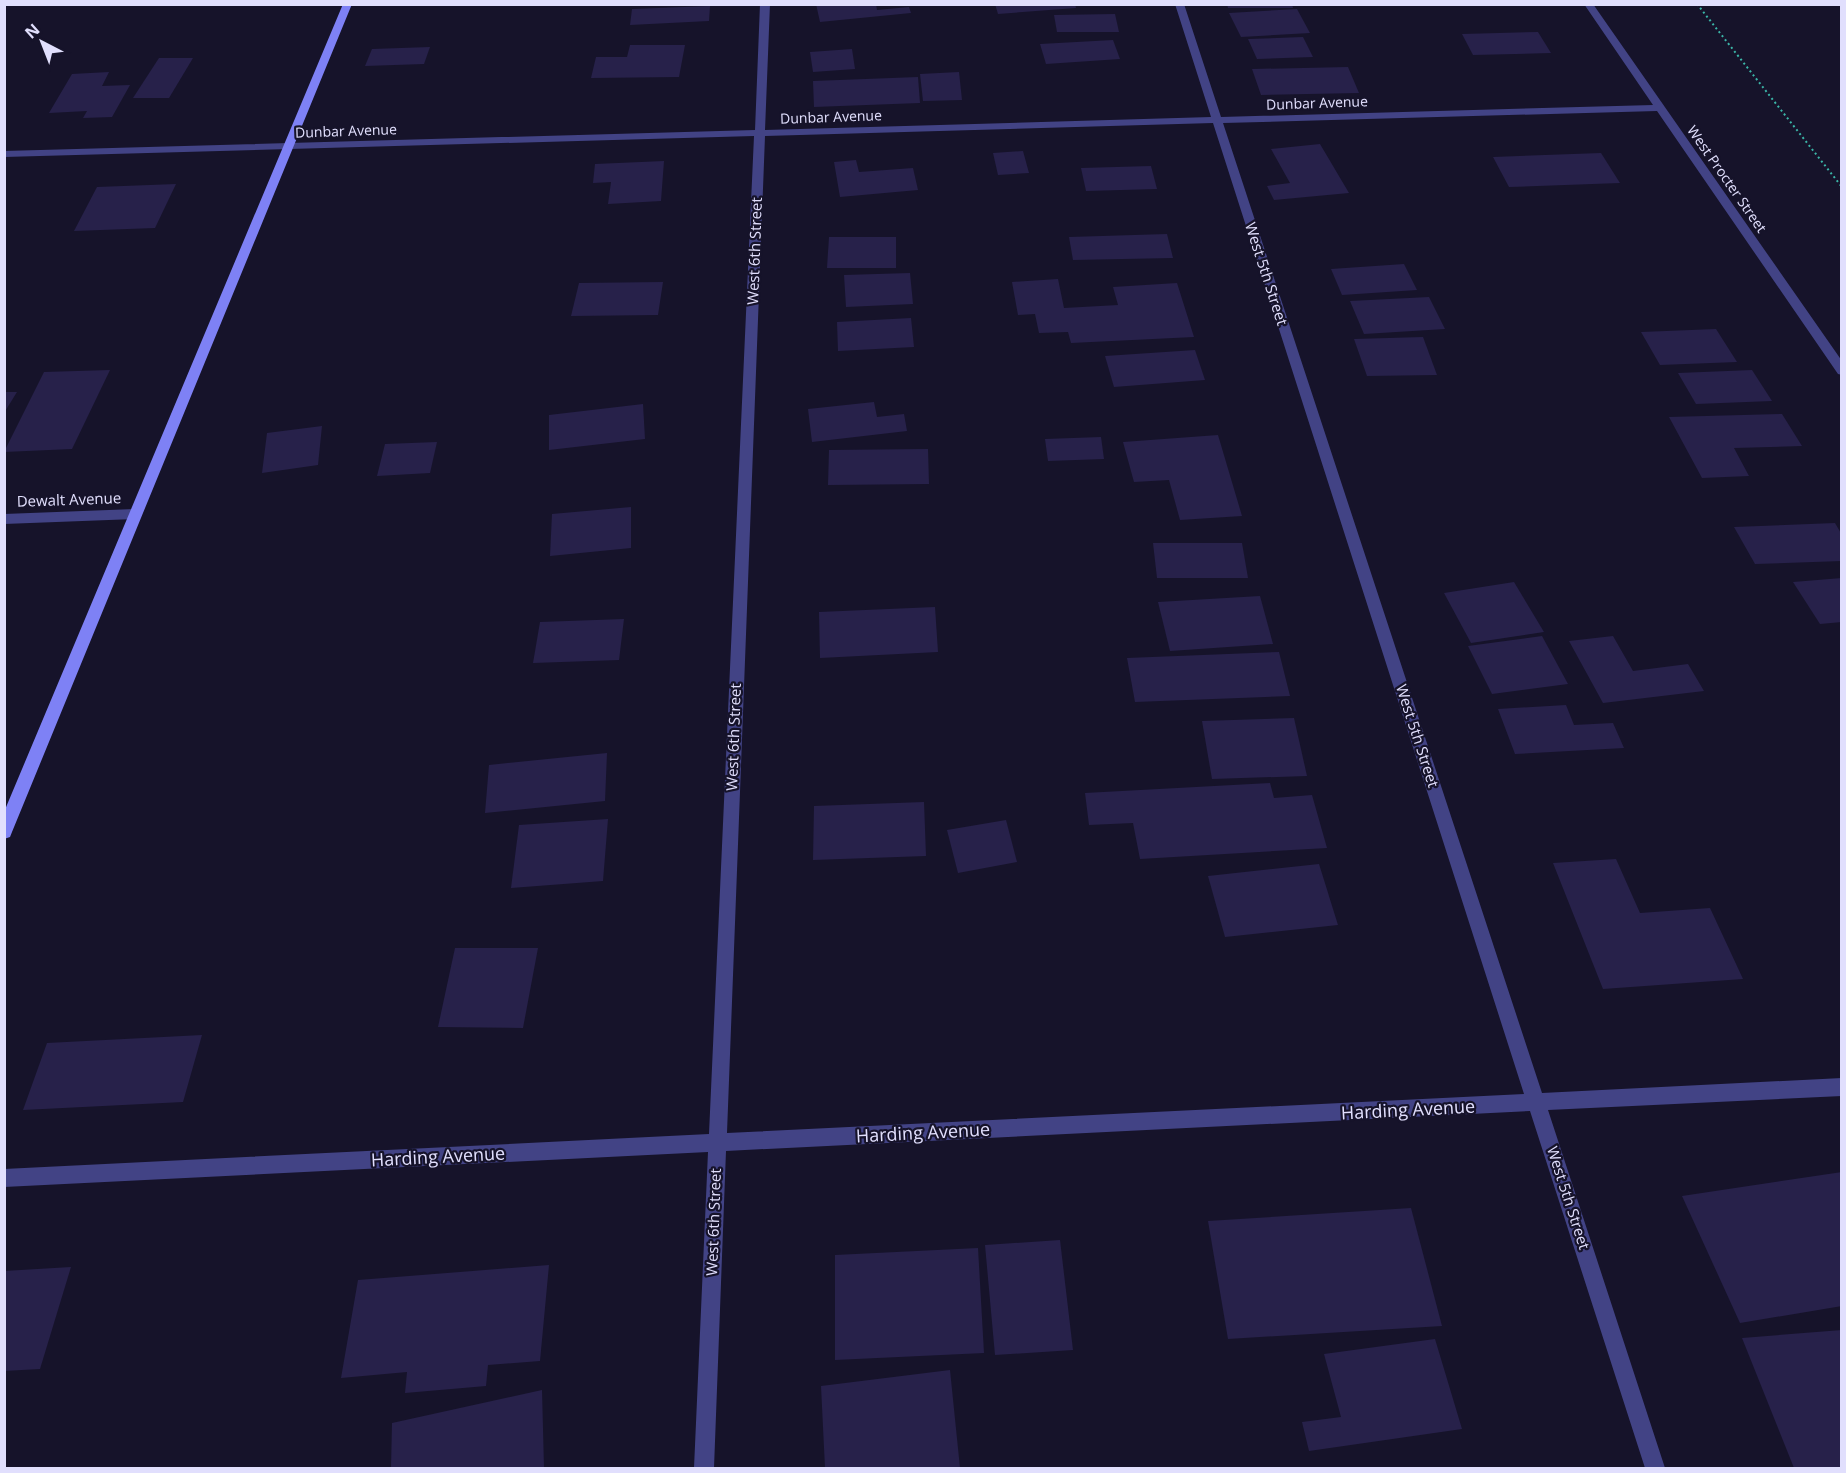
<svg xmlns="http://www.w3.org/2000/svg" width="1846" height="1473" font-family="'Open Sans',sans-serif">
<style>
.building{fill:#27214a}
.lines{fill:none;stroke-linecap:round;stroke-linejoin:round}
.path{stroke:#3bb5a7;stroke-width:2;stroke-dasharray:2 3;stroke-linecap:butt}
.street{fill:#424385;fill-rule:evenodd}
.secondary{fill:#7e81f5;fill-rule:evenodd}
.labels{text-anchor:middle;stroke-width:4.5;stroke-linejoin:round;paint-order:stroke}
.far-street-label{font-size:14px;fill:#e1dffd;stroke:#16132a}
.street-label{font-size:15px;fill:#e1dffd;stroke:#16132a}
.near-street-label{font-size:18px;fill:#e1dffd;stroke:#16132a}
</style>
<rect width="100%" height="100%" fill="#16132a"/>
<g class="building">
<path d="M816,4H876L877,10L909,7L911,13L820,22Z"/>
<path d="M995,4H1075L1076,8L998,14Z"/>
<path d="M1227,4H1292L1293,8H1228Z"/>
<path d="M710,6L709,21L630,25L632,9Z"/>
<path d="M1297,9L1310,33L1241,37L1229,13Z"/>
<path d="M1115,14L1119,32H1057L1054,15Z"/>
<path d="M1538,32L1551,53L1473,55L1462,34Z"/>
<path d="M1303,37L1313,57L1257,59L1248,39Z"/>
<path d="M1113,40L1120,59L1046,64L1040,44Z"/>
<path d="M630,45H685L679,77L591,78L596,57H627Z"/>
<path d="M430,47L424,64L365,66L372,49Z"/>
<path d="M852,49L855,69L813,72L810,52Z"/>
<path d="M159,58H193L169,98H133Z"/>
<path d="M1348,67L1359,93L1261,95L1252,69Z"/>
<path d="M109,72L102,86L130,85L112,117L83,118L87,111L49,113L72,74Z"/>
<path d="M959,72L962,100L923,101L920,74Z"/>
<path d="M918,77L920,103L814,107L813,81Z"/>
<path d="M1320,144L1349,193L1274,200L1267,186L1290,183L1271,149Z"/>
<path d="M1023,151L1029,173L998,175L993,153Z"/>
<path d="M1601,153L1620,183L1509,187L1493,157Z"/>
<path d="M856,160L859,172L913,168L918,190L840,197L834,162Z"/>
<path d="M664,161L661,201L608,204L611,182L593,183L595,164Z"/>
<path d="M1151,166L1157,189L1086,191L1081,168Z"/>
<path d="M176,184L155,228L74,231L97,187Z"/>
<path d="M1167,234L1173,258L1073,260L1069,237Z"/>
<path d="M829,237H896V268H827Z"/>
<path d="M1404,264L1417,290L1342,295L1331,269Z"/>
<path d="M910,273L913,304L846,307L844,275Z"/>
<path d="M1058,279L1064,308L1118,305L1113,287L1177,283L1194,337L1071,343L1068,332L1039,333L1035,314L1018,315L1012,282Z"/>
<path d="M663,282L658,315L571,316L579,283Z"/>
<path d="M1429,297L1445,329L1364,334L1350,301Z"/>
<path d="M911,318L914,347L838,351L837,322Z"/>
<path d="M1716,329L1737,362L1660,365L1641,332Z"/>
<path d="M1423,337L1437,375L1367,376L1354,339Z"/>
<path d="M1195,350L1205,380L1114,387L1105,356Z"/>
<path d="M110,370L72,449L4,452L44,372Z"/>
<path d="M1752,370L1772,401L1696,404L1678,373Z"/>
<path d="M4,392H17L4,413Z"/>
<path d="M874,402L877,417L904,414L907,431L812,442L808,409Z"/>
<path d="M643,404L645,439L549,450V415Z"/>
<path d="M1782,414L1802,446L1734,448L1749,476L1702,478L1669,417Z"/>
<path d="M322,426L318,465L262,473L267,433Z"/>
<path d="M1218,435L1242,516L1180,520L1169,480L1134,482L1123,442Z"/>
<path d="M1101,437L1104,459L1048,461L1045,439Z"/>
<path d="M437,442L430,473L377,476L385,444Z"/>
<path d="M928,449L929,484L828,485L829,450Z"/>
<path d="M631,507V548L550,556L552,514Z"/>
<path d="M1835,523L1842,535V561L1755,564L1734,527Z"/>
<path d="M1153,543H1242L1248,578H1157Z"/>
<path d="M1842,578V622L1820,624L1793,582Z"/>
<path d="M1514,582L1544,632L1471,643L1444,593Z"/>
<path d="M1260,596L1273,644L1170,651L1158,602Z"/>
<path d="M935,607L938,652L820,658L819,612Z"/>
<path d="M624,619L619,660L533,663L540,622Z"/>
<path d="M1542,636L1568,684L1492,694L1468,646Z"/>
<path d="M1613,636L1633,671L1688,664L1704,691L1603,703L1569,641Z"/>
<path d="M1279,652L1290,696L1135,702L1127,658Z"/>
<path d="M1566,705L1574,725L1613,723L1624,748L1515,754L1498,709Z"/>
<path d="M1294,718L1307,776L1212,779L1202,721Z"/>
<path d="M607,753L605,801L485,813L489,765Z"/>
<path d="M1270,783L1274,798L1312,795L1327,848L1140,859L1133,823L1089,825L1085,793Z"/>
<path d="M924,802L926,856L813,860L814,806Z"/>
<path d="M608,819L603,881L511,888L519,825Z"/>
<path d="M1006,820L1017,862L958,873L947,830Z"/>
<path d="M1616,859L1640,913L1710,908L1743,979L1603,989L1553,863Z"/>
<path d="M1319,864L1338,925L1225,937L1208,876Z"/>
<path d="M455,948H538L523,1028L438,1027Z"/>
<path d="M202,1035L183,1102L23,1110L47,1043Z"/>
<path d="M1842,1172V1306L1740,1323L1682,1196Z"/>
<path d="M1411,1208L1442,1326L1228,1339L1208,1221Z"/>
<path d="M1060,1240L1073,1350L995,1355L985,1245Z"/>
<path d="M978,1248L984,1353L835,1360V1255Z"/>
<path d="M549,1265L540,1361L488,1365L486,1386L405,1393L407,1372L341,1378L358,1280Z"/>
<path d="M71,1267L40,1369L4,1371V1271Z"/>
<path d="M1842,1330V1468H1794L1742,1338Z"/>
<path d="M1435,1339L1462,1429L1309,1451L1302,1422L1341,1417L1324,1354Z"/>
<path d="M950,1370L960,1468H825L821,1386Z"/>
<path d="M542,1390L544,1468H391L392,1423Z"/>
</g>
<g class="lines">
<path class="path" d="M1697,4L1842,187"/>
<g class="street">
<path d="M760,4H770L765,130L1211,117L1175,4H1184L1221,117L1653,105L1584,4H1593L1842,361V375L1838,374L1657,111L1223,123L1542,1093L1842,1078V1096L1548,1110L1665,1468H1645L1530,1111L726,1151L714,1468H694L708,1152L4,1187V1169L709,1134L754,136L4,157V151L755,130ZM1213,123L1524,1094L727,1133L765,136Z"/>
<path d="M135,509L142,514L135,519L4,524V514Z"/>
</g>
<path class="secondary" d="M343,4H352L12,832L10,837L4,839V812Z"/>
</g>
<g class="labels">
<g class="far-street-label">
<text transform="translate(1317 103) rotate(-2)" y="5">Dunbar Avenue</text>
<text transform="translate(831 117) rotate(-2)" y="5">Dunbar Avenue</text>
<text transform="translate(346 131) rotate(-2)" y="5">Dunbar Avenue</text>
<text transform="translate(1727 179) rotate(55)" y="5">West Procter Street</text>
</g>
<g class="street-label">
<text transform="translate(755 251) rotate(-88)" y="5">West 6th Street</text>
<text transform="translate(1266 274) rotate(72)" y="5">West 5th Street</text>
<text transform="translate(69 500) rotate(-2)" y="5">Dewalt Avenue</text>
<text transform="translate(1417 736) rotate(72)" y="5">West 5th Street</text>
<text transform="translate(734 737) rotate(-88)" y="5">West 6th Street</text>
<text transform="translate(1568 1198) rotate(72)" y="5">West 5th Street</text>
<text transform="translate(714 1222) rotate(-88)" y="5">West 6th Street</text>
</g>
<g class="near-street-label">
<text transform="translate(1408 1110) rotate(-3)" y="6">Harding Avenue</text>
<text transform="translate(923 1133) rotate(-3)" y="6">Harding Avenue</text>
<text transform="translate(438 1157) rotate(-3)" y="6">Harding Avenue</text>
</g>
</g>
<rect width="1846" height="1473" fill="none" stroke="#e1dffd" stroke-width="12"/>
<g transform="translate(42 42) rotate(318)" stroke="#16132a" stroke-width="4.5" paint-order="stroke">
<path d="M0-4.5L10 22L0 15L-10 22Z" fill="#e1dffd"/>
<text y="-9" font-size="16" font-weight="bold" text-anchor="middle" fill="#e1dffd">N</text>
</g>
</svg>
